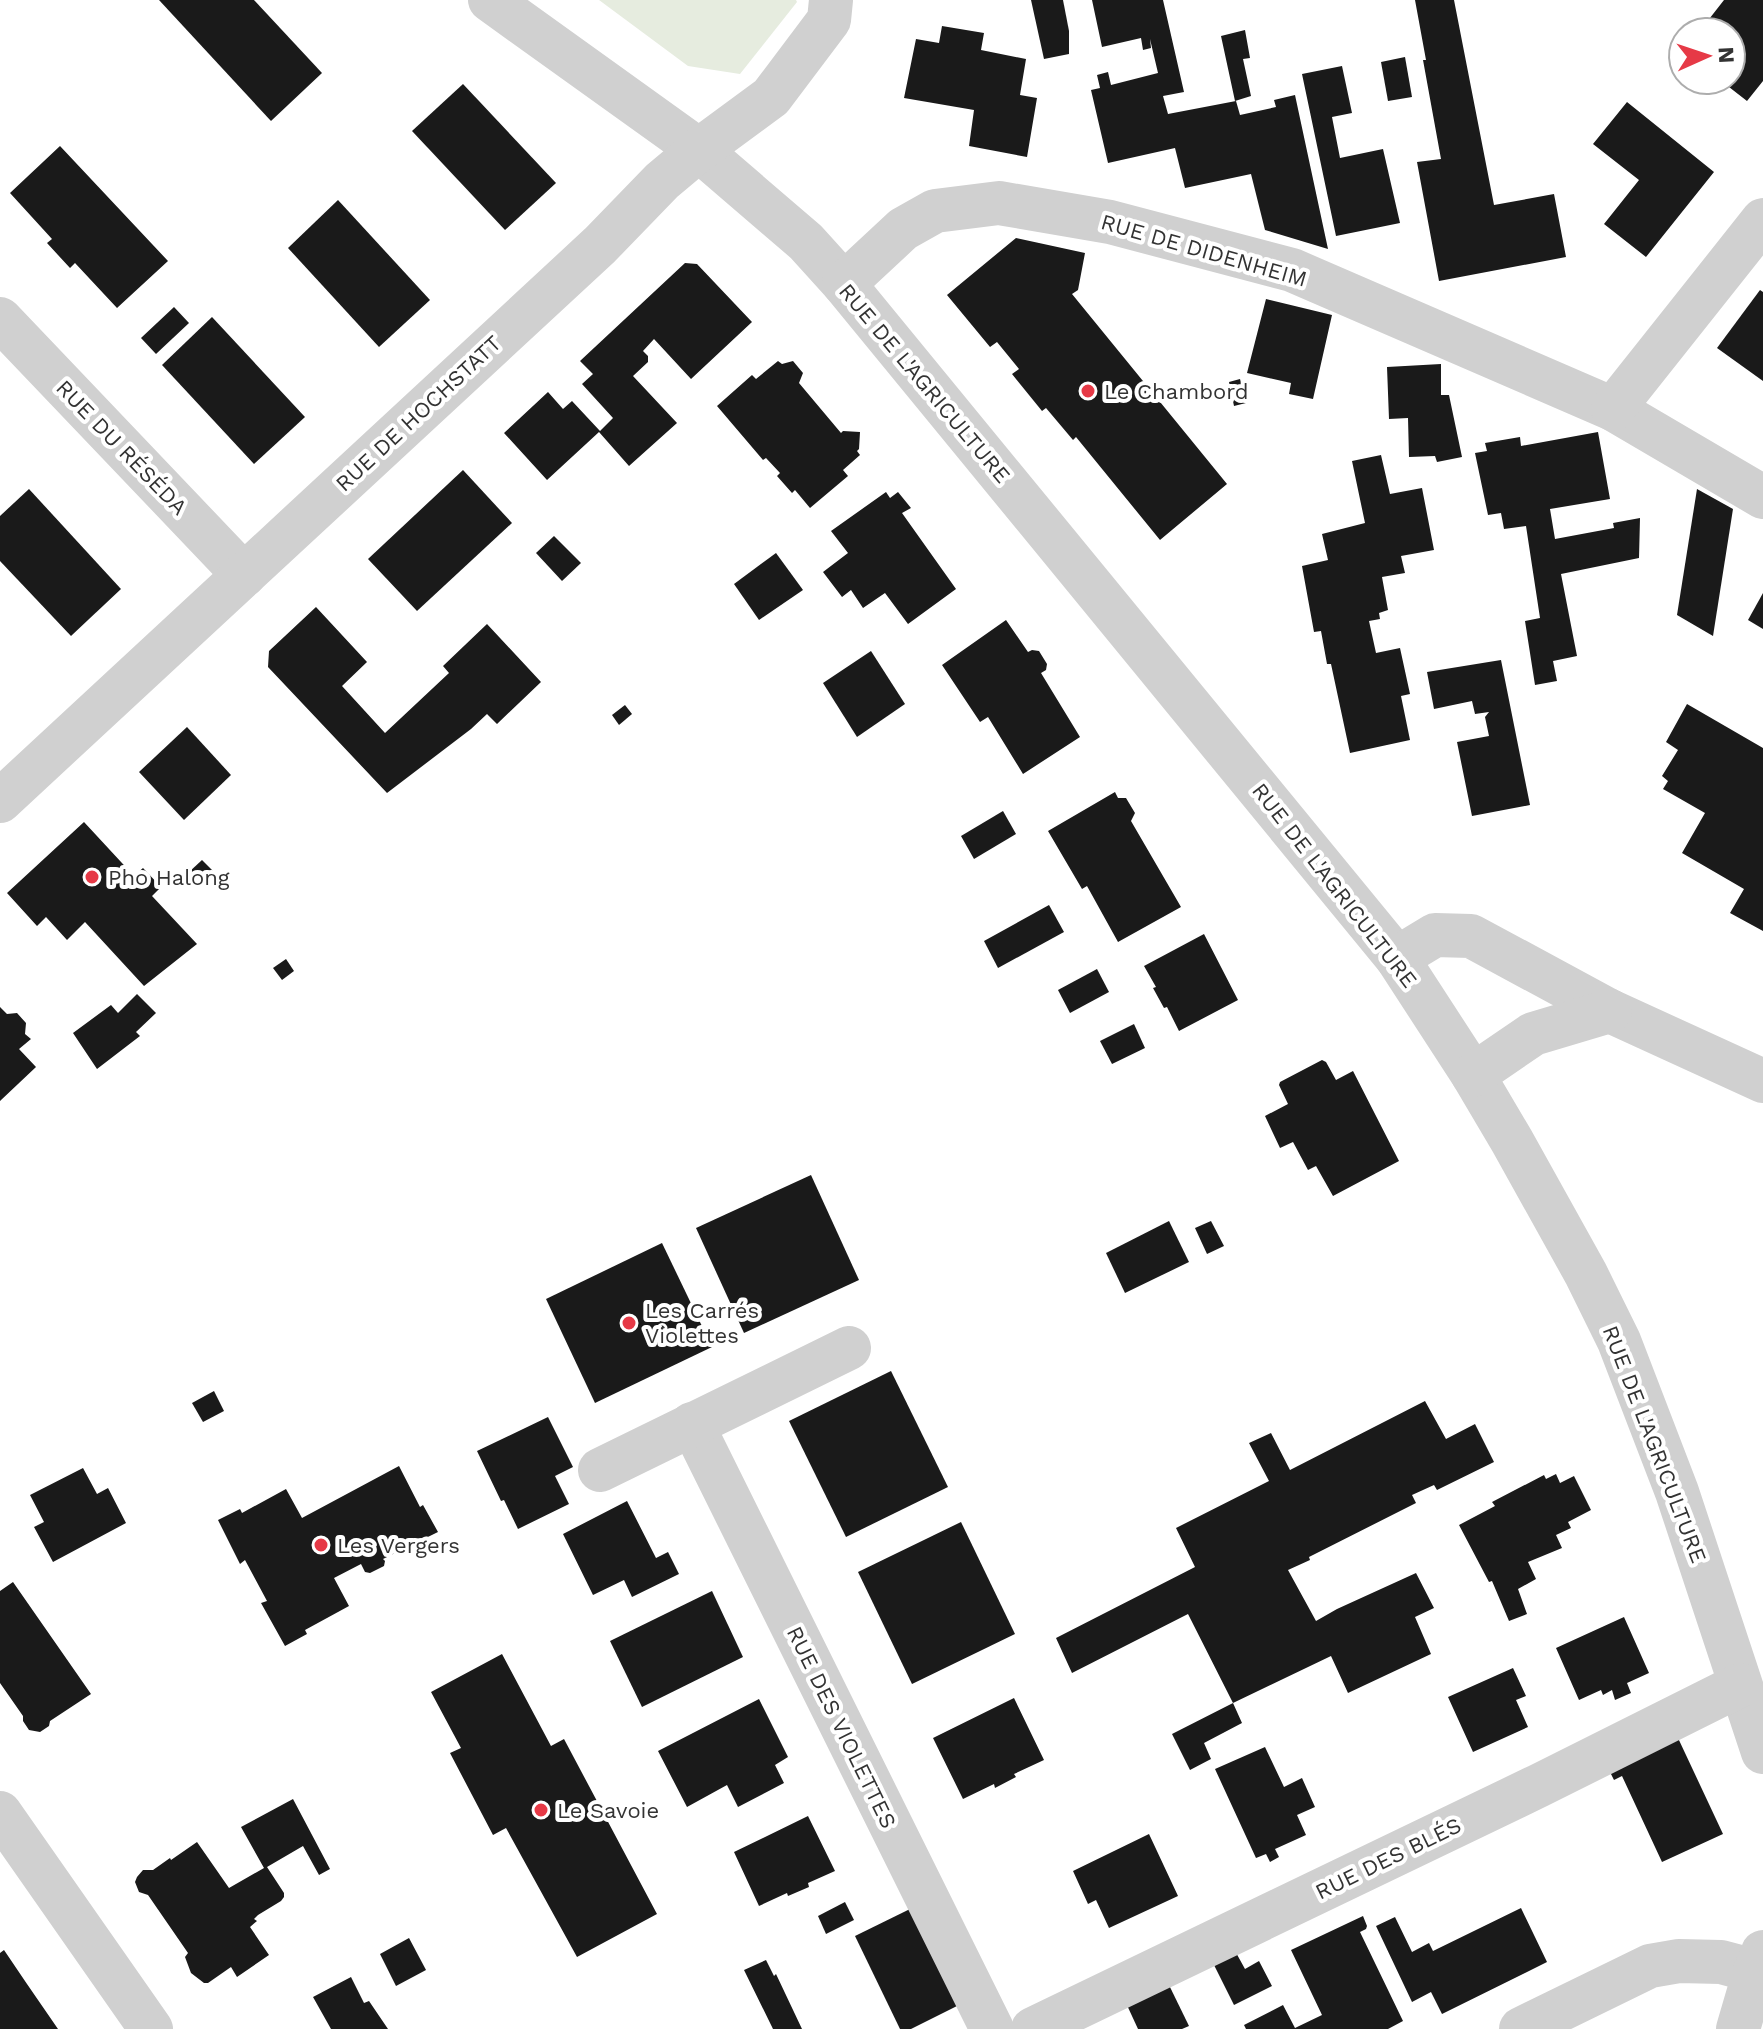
<svg xmlns="http://www.w3.org/2000/svg" width="1763" height="2029" font-family="'Work Sans',sans-serif">
<style>
.green{fill:#e6ecdf}
.building{fill:#1a1a1a}
.lines{fill:none;stroke-linecap:round;stroke-linejoin:round}
.minor{stroke:#d0d0d0;stroke-width:44}
.poi-dot{fill:#e63946;stroke:#fff;stroke-width:3}
.labels{text-anchor:middle;stroke-width:8;stroke-linejoin:round;paint-order:stroke}
.street-label{font-size:22px;fill:#333;stroke:#fff}
.poi-label{font-size:22px;fill:#333;stroke:#fff;text-anchor:start}
</style>
<rect width="100%" height="100%" fill="#fff"/>
<path class="green" d="M599,0H796L797,2L740,74L688,66Z"/>
<g class="building">
<path d="M159,0H254L322,73L271,121Z"/>
<path d="M1031,0H1063L1069,31V54L1044,59Z"/>
<path d="M1092,0H1163L1184,92L1163,96L1168,114L1236,101L1240,115L1276,107L1274,100L1295,95L1328,249L1265,230L1251,174L1185,188L1175,148L1108,163L1091,90L1100,88L1097,75L1108,72L1111,85L1158,73L1150,39L1151,48L1143,50L1141,38L1102,47Z"/>
<path d="M1415,0H1454L1494,205L1554,194L1566,257L1439,281L1417,162L1441,159L1423,60H1426Z"/>
<path d="M1724,0H1763V81L1747,101L1720,80H1731V32H1699Z"/>
<path d="M942,26L984,33L981,50L1026,59L1020,95L1037,98L1027,157L969,146L974,110L904,98L916,39L939,43Z"/>
<path d="M1245,30L1250,58L1243,59L1251,96L1235,101L1221,36Z"/>
<path d="M1405,57L1412,97L1388,101L1381,62Z"/>
<path d="M1342,66L1352,113L1332,117L1340,158L1383,149L1400,223L1336,236L1302,74Z"/>
<path d="M463,84L556,183L505,230L412,131Z"/>
<path d="M1627,102L1714,172L1646,257L1604,224L1639,180L1593,144Z"/>
<path d="M60,146L168,261L117,308L75,263L70,268L58,255L47,243L52,239L10,193Z"/>
<path d="M338,200L430,300L379,347L288,248Z"/>
<path d="M1016,238L1085,253L1078,290L1072,294L1227,484L1160,540L1076,437L1073,440L1046,408L1042,411L1012,374L1019,369L997,342L990,347L947,295Z"/>
<path d="M685,263L697,264L752,322L691,379L654,339L643,351L648,356V362L633,376L677,423L629,466L599,432L547,480L504,433L548,392L563,409L572,401L600,431L613,418L582,384L593,374L580,361Z"/>
<path d="M1760,290L1763,292V381L1717,348Z"/>
<path d="M1266,299L1332,315L1313,399L1289,394L1291,383L1247,373Z"/>
<path d="M174,307L189,323L156,354L141,338Z"/>
<path d="M212,317L305,417L254,464L162,365Z"/>
<path d="M778,361L782,364L793,361L803,373L799,383L841,433L843,431L860,432L859,449L857,451L860,455L843,470L848,476L810,508L795,490L792,493L777,476L780,473L766,458L763,460L717,406L752,375L756,379Z"/>
<path d="M1441,364V395H1449L1462,457L1437,462L1435,456L1409,457L1408,418L1389,419L1387,367Z"/>
<path d="M1240,379L1246,403L1234,406L1229,382Z"/>
<path d="M1598,432L1610,499L1550,509L1555,539L1614,528L1613,523L1640,518L1639,558L1561,574L1577,656L1553,661L1557,681L1535,685L1525,621L1540,618L1526,526L1504,529L1501,513L1488,515L1475,453L1487,451L1485,443L1520,437L1521,446Z"/>
<path d="M1381,455L1390,494L1422,488L1434,550L1401,556L1405,573L1382,577L1388,610L1379,613L1380,619L1369,621L1376,653L1400,648L1410,694L1401,696L1410,740L1350,753L1331,664H1327L1321,631L1314,632L1302,566L1328,560L1322,534L1365,523L1352,461Z"/>
<path d="M463,470L512,523L417,611L368,559Z"/>
<path d="M29,489L121,589L71,636L0,561V516Z"/>
<path d="M1697,489L1733,509L1713,636L1677,615Z"/>
<path d="M886,492L890,498L898,492L911,508L902,513L956,589L908,624L885,593L863,608L851,590L842,597L823,572L848,553L831,531Z"/>
<path d="M554,536L581,563L562,581L536,553Z"/>
<path d="M776,553L803,590L759,620L734,584Z"/>
<path d="M1763,593V629L1748,620Z"/>
<path d="M316,607L367,662L342,686L385,733L449,673L443,666L487,624L541,682L497,724L487,714L471,729L387,793L268,667L269,651Z"/>
<path d="M1006,620L1028,652L1032,650L1039,651L1047,664L1046,670L1041,673L1080,737L1023,774L988,717L980,722L942,665Z"/>
<path d="M871,651L905,704L857,737L823,683Z"/>
<path d="M1501,660L1530,805L1472,816L1457,742L1489,736L1485,717L1489,712L1475,714L1472,701L1434,709L1427,672Z"/>
<path d="M1687,704L1763,748V931L1730,913L1744,889L1682,853L1705,813L1663,789L1668,781L1662,776L1678,750L1666,742Z"/>
<path d="M625,705L632,714L619,725L612,715Z"/>
<path d="M187,727L231,775L184,820L139,772Z"/>
<path d="M1115,792L1118,798H1126L1135,813L1131,821L1181,907L1118,942L1087,886L1082,889L1048,831Z"/>
<path d="M1003,811L1016,834L974,859L961,836Z"/>
<path d="M84,822L134,876L143,868L161,887L152,896L197,944L144,986L85,922L67,940L46,917L37,926L7,893Z"/>
<path d="M202,860L216,874L201,887L188,873Z"/>
<path d="M1049,905L1064,932L998,968L984,941Z"/>
<path d="M1204,934L1238,1000L1179,1031L1167,1007L1164,1008L1153,988L1156,987L1144,966Z"/>
<path d="M286,959L294,971L282,980L273,968Z"/>
<path d="M1097,969L1109,992L1070,1013L1058,990Z"/>
<path d="M137,994L156,1013L136,1032L140,1036L97,1069L73,1033L111,1005L118,1013Z"/>
<path d="M0,1007L7,1014L17,1013L26,1023L25,1034L31,1039L19,1049L36,1067L0,1101Z"/>
<path d="M1134,1024L1145,1048L1112,1064L1100,1041Z"/>
<path d="M1322,1060L1326,1062L1336,1080L1353,1071L1399,1161L1333,1196L1316,1166L1308,1170L1293,1142L1280,1148L1265,1116L1288,1104L1279,1085L1280,1082Z"/>
<path d="M811,1175L859,1280L744,1333L696,1228Z"/>
<path d="M1169,1221L1189,1262L1125,1293L1106,1253Z"/>
<path d="M1211,1221L1224,1246L1207,1254L1195,1228Z"/>
<path d="M662,1243L712,1347L595,1403L546,1299Z"/>
<path d="M891,1371L948,1487L846,1537L789,1421Z"/>
<path d="M214,1391L224,1411L203,1422L192,1403Z"/>
<path d="M1425,1401L1446,1439L1475,1424L1494,1462L1437,1490L1434,1485L1412,1495L1416,1503L1309,1557L1310,1560L1288,1570L1316,1621L1337,1609L1416,1573L1434,1608L1415,1617L1431,1654L1348,1693L1331,1656L1233,1703L1188,1614L1072,1673L1056,1638L1195,1567L1176,1528L1269,1481L1249,1443L1271,1433L1290,1470Z"/>
<path d="M548,1417L573,1467L555,1476L569,1504L518,1529L504,1500L501,1501L477,1451Z"/>
<path d="M399,1466L420,1507L423,1505L438,1532L383,1559L385,1561L384,1566L370,1573L365,1572L361,1564L334,1578L349,1606L305,1630L307,1634L285,1646L261,1603L267,1601L245,1560L240,1564L218,1520L240,1509L242,1513L286,1489L302,1518Z"/>
<path d="M83,1468L97,1494L108,1488L126,1523L53,1562L34,1527L44,1522L30,1495Z"/>
<path d="M1556,1474L1560,1483L1574,1476L1591,1510L1568,1522L1571,1528L1556,1535L1562,1548L1528,1562L1536,1579L1518,1589L1527,1614L1509,1621L1492,1581L1489,1582L1459,1525L1495,1506L1492,1502L1544,1475L1546,1479Z"/>
<path d="M627,1501L656,1558L668,1552L679,1574L632,1597L624,1580L593,1595L563,1534Z"/>
<path d="M961,1522L1015,1634L912,1684L858,1572Z"/>
<path d="M13,1582L91,1694L50,1721L49,1726L40,1732L29,1730L23,1721V1716L0,1683V1591Z"/>
<path d="M712,1591L743,1657L642,1707L610,1641Z"/>
<path d="M1624,1617L1649,1673L1627,1683L1631,1693L1615,1700L1612,1690L1603,1695L1601,1690L1579,1700L1556,1648Z"/>
<path d="M502,1654L551,1746L564,1739L657,1914L577,1957L506,1828L493,1835L450,1753L461,1748L431,1692Z"/>
<path d="M1513,1668L1526,1696L1516,1700L1528,1727L1473,1752L1448,1697Z"/>
<path d="M1014,1698L1044,1760L1014,1774L1016,1777L995,1788L994,1784L963,1799L933,1738Z"/>
<path d="M759,1699L788,1757L775,1765L784,1783L738,1807L727,1785L687,1807L658,1751Z"/>
<path d="M1233,1703L1242,1723L1204,1743L1211,1759L1190,1770L1172,1734Z"/>
<path d="M1678,1738L1723,1834L1662,1862L1622,1776L1614,1780L1609,1770Z"/>
<path d="M1265,1747L1284,1787L1302,1778L1315,1807L1297,1815L1306,1835L1275,1849L1279,1857L1270,1862L1266,1854L1256,1858L1215,1769Z"/>
<path d="M293,1799L330,1869L319,1875L303,1846L267,1867L284,1893V1897L281,1901L258,1915L254,1919L257,1921L250,1927L269,1955L237,1977L231,1967L208,1983H204L191,1973L185,1957L188,1953L148,1895L139,1892L135,1882L137,1877L143,1870H153L170,1858L171,1860L197,1842L229,1888L264,1868L241,1827Z"/>
<path d="M808,1816L835,1871L808,1883L809,1887L788,1896L787,1893L759,1906L734,1852Z"/>
<path d="M1149,1834L1178,1896L1109,1928L1096,1900L1088,1904L1073,1871Z"/>
<path d="M845,1902L854,1920L826,1934L818,1916Z"/>
<path d="M1521,1908L1547,1962L1442,2014L1431,1992L1412,2002L1376,1926L1395,1917L1412,1952L1429,1943L1433,1951Z"/>
<path d="M910,1909L957,2006L911,2029H900L855,1936Z"/>
<path d="M1363,1916L1367,1926L1366,1929L1360,1932L1403,2021L1388,2029H1246L1244,2025L1283,2005L1295,2028L1322,2015L1291,1950Z"/>
<path d="M409,1938L426,1970L396,1986L380,1954Z"/>
<path d="M1234,1949L1245,1969L1259,1961L1272,1986L1234,2005L1212,1961Z"/>
<path d="M4,1950L27,1984L58,2029H0V1953Z"/>
<path d="M766,1960L774,1976L776,1974L802,2029H773L744,1970Z"/>
<path d="M351,1977L364,2003L369,2001L388,2029H331L313,1997Z"/>
<path d="M1168,1983L1189,2026L1182,2029H1138L1126,2003Z"/>
</g>
<g class="lines">
<g class="minor">
<path d="M490,0L699,150L806,242L844,284L1397,958L1473,1075L1512,1141L1586,1274L1619,1341L1677,1492L1763,1752"/>
<path d="M844,284L903,229L935,211L999,203L1110,222L1292,270L1613,409L1763,497"/>
<path d="M0,319L244,575"/>
<path d="M1613,409L1763,220"/>
<path d="M0,801L600,245L662,181L699,150L771,97L829,20L831,0"/>
<path d="M1397,958L1435,935L1471,936L1610,1011L1763,1081"/>
<path d="M1473,1075L1533,1034L1610,1011"/>
<path d="M692,1424L992,2029"/>
<path d="M600,1470L849,1348"/>
<path d="M0,1813L151,2029"/>
<path d="M1033,2029L1538,1786L1740,1685"/>
<path d="M1521,2029L1650,1966L1679,1961L1721,1962L1755,1971"/>
<path d="M1738,2029L1755,1971L1763,1952"/>
</g>
</g>
<g class="poi-dot">
<circle cx="1088" cy="391" r="8"/>
<circle cx="92" cy="877" r="8"/>
<circle cx="629" cy="1323" r="8"/>
<circle cx="321" cy="1545" r="8"/>
<circle cx="541" cy="1810" r="8"/>
</g>
<g class="labels">
<g class="street-label">
<text transform="translate(1204 250) rotate(16)" y="8">RUE DE DIDENHEIM</text>
<text transform="translate(925 383) rotate(50)" y="8">RUE DE L'AGRICULTURE</text>
<text transform="translate(418 413) rotate(-43)" y="8">RUE DE HOCHSTATT</text>
<text transform="translate(122 447) rotate(46)" y="8">RUE DU RÉSÉDA</text>
<text transform="translate(1335 885) rotate(52)" y="8">RUE DE L'AGRICULTURE</text>
<text transform="translate(1655 1444) rotate(69)" y="8">RUE DE L'AGRICULTURE</text>
<text transform="translate(842 1727) rotate(64)" y="8">RUE DES VIOLETTES</text>
<text transform="translate(1388 1858) rotate(-26)" y="8">RUE DES BLÉS</text>
</g>
<g class="poi-label">
<text x="1104" y="399">Le Chambord</text>
<text x="108" y="885">Pho Halong</text>
<text x="645" y="1318">Les Carrés<tspan x="645" dy="25">Violettes</tspan></text>
<text x="337" y="1553">Les Vergers</text>
<text x="557" y="1818">Le Savoie</text>
</g>
</g>
<g transform="translate(1707 56) rotate(87)"><circle r="38" fill="#ffffff" stroke="#adadad" stroke-width="2"/>
<path d="M0-6L14 30L0 20L-14 30Z" fill="#e63946"/>
<text y="-12" font-size="22" font-weight="bold" text-anchor="middle" fill="#333333">N</text>
</g>
</svg>
